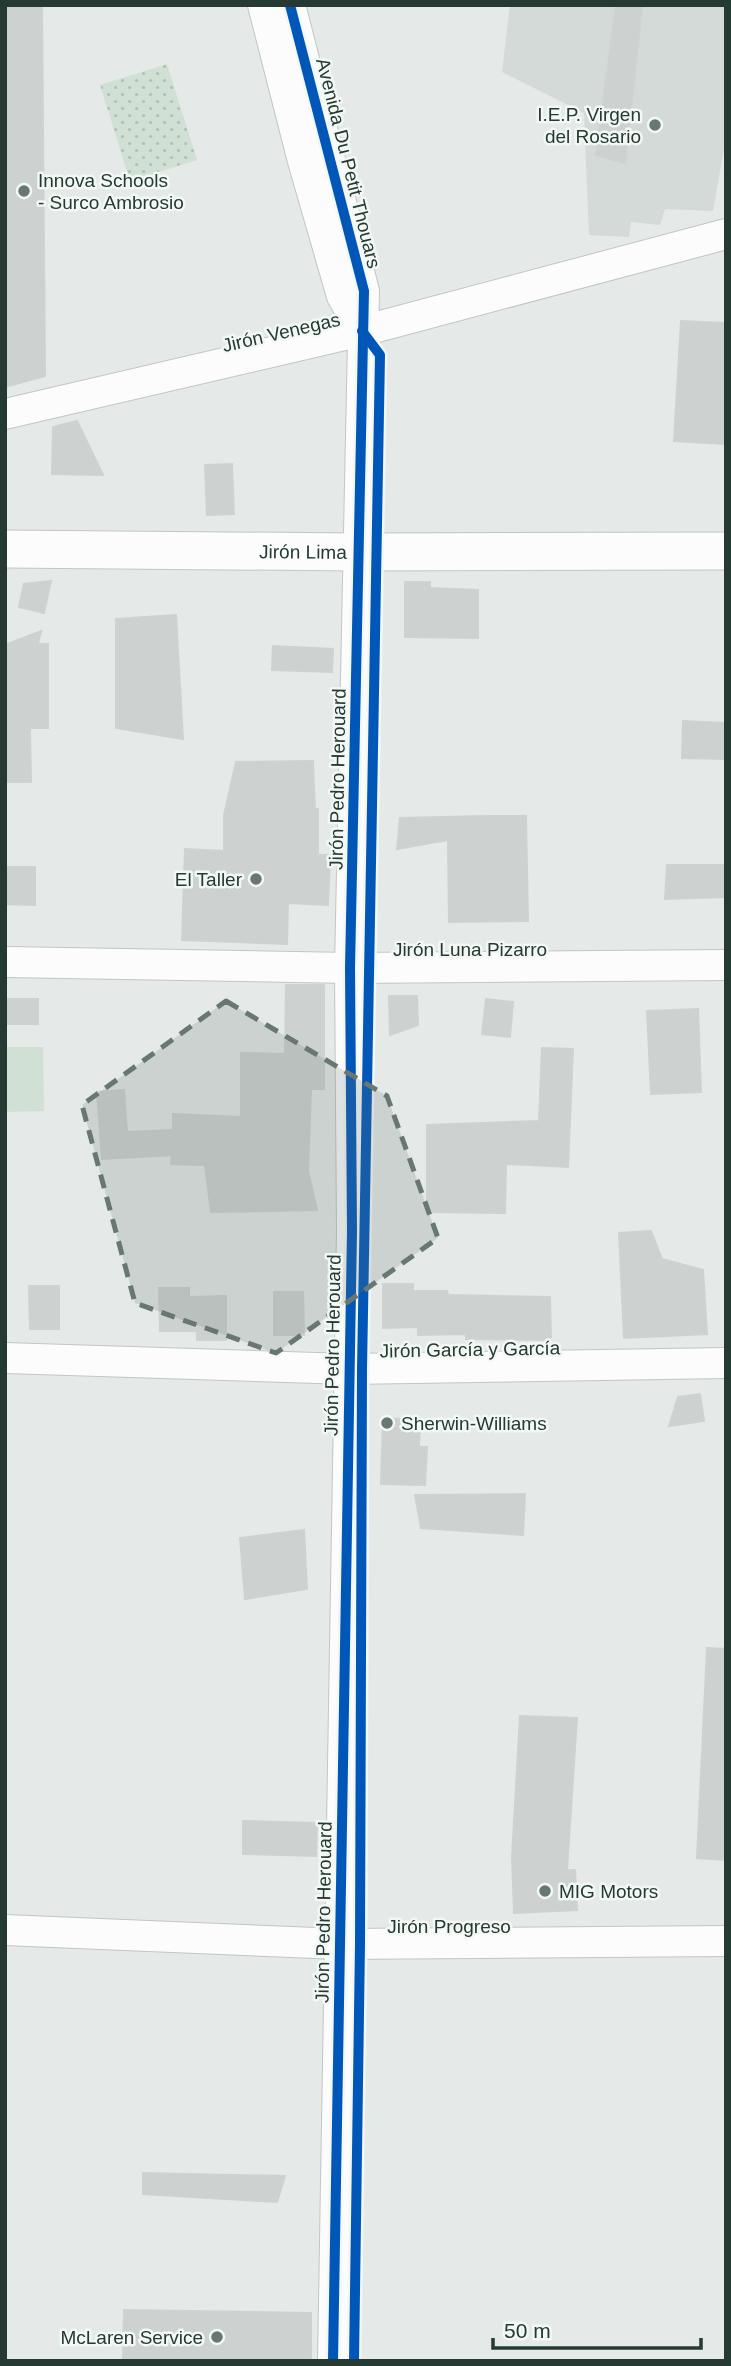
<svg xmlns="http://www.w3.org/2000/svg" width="731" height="2366" font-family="Helvetica,sans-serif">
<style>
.built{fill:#d3dad7}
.grass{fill:#d0e0d4}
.park{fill:url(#park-dots)}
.building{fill:#cdd2d0;stroke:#ced2d0;stroke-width:2}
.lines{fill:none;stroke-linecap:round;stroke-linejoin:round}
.minor-casing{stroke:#c2c6c4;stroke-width:32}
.tertiary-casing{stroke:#c2c6c4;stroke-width:39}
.minor{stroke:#fbfcfb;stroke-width:30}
.tertiary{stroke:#fbfcfb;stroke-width:37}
.cycleway-casing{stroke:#f3f8f5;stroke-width:15}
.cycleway{stroke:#0057b8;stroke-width:10}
.marked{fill:#687772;fill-opacity:0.2;stroke:#687772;stroke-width:5;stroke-dasharray:14 9;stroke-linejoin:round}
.poi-dot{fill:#687772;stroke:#f3f8f5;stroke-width:2.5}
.labels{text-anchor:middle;stroke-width:5;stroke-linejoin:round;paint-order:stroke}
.poi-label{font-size:19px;fill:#253a33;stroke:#f3f8f5;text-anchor:end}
.street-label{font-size:19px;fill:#253a33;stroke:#f3f8f5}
</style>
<defs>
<pattern id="park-dots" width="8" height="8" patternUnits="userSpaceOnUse" patternTransform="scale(1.75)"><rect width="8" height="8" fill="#d0e0d4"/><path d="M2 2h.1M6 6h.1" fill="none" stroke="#b2c1b6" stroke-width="1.8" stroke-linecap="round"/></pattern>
</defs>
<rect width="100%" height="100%" fill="#e5e9e7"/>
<path class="built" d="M510,5H726V137L713,211L665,209L660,225L631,222L629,237L589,235L584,113L502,72Z"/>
<path class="grass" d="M5,1047H43L44,1111L5,1112Z"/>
<path class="park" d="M167,64L197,160L130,181L100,85Z"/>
<g class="building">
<path d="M5,5H42L45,376L5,387Z"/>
<path d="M616,5H642L625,163L596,155Z"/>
<path d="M681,321L726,323V444L674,441Z"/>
<path d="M77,421L103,475L52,474L53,427Z"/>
<path d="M232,464L234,514L207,515L205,465Z"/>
<path d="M51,581L44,613L19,607L24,584Z"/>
<path d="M405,582H430V588L478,590V638L405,637Z"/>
<path d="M176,615L183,739L116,728V619Z"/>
<path d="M41,631L38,644H48V728H30L31,782H5V645Z"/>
<path d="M273,646L333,649L332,672L272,670Z"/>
<path d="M683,721L726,723V759L682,758Z"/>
<path d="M313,761L315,809H318V855H330L328,905L288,903L287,944L182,940L185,849L224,851V815L236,762Z"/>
<path d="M485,816H526L528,921L449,922L448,840L397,849L400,818Z"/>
<path d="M667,865H726V897L665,899Z"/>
<path d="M5,867H35V905L5,904Z"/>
<path d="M286,985H324V1089H311L308,1171L317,1210L211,1212L205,1165L171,1164L172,1155L102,1159L97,1092L124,1090L127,1132L173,1130V1114L241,1117V1053L285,1054Z"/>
<path d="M389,996H417L418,1025L390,1035Z"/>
<rect x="5" y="999" width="33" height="25"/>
<path d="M486,999L513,1002L510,1037L482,1034Z"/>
<path d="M698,1009L701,1092L651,1094L647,1011Z"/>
<path d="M542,1048L573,1049L568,1167L506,1164L505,1213L427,1212V1125L539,1121Z"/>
<path d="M651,1231L662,1259L703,1270L707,1334L624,1338L619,1233Z"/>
<path d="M383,1284H413V1291H447L448,1295L550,1297L551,1340L466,1339V1334L418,1335V1327L383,1328Z"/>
<path d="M29,1286H59V1329H30Z"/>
<path d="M159,1288H189V1297L226,1296V1340H197V1331H160Z"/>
<path d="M274,1292H303L304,1335H274Z"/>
<path d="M700,1394L704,1421L669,1426L678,1397Z"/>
<path d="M383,1418L420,1420L419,1447H427L425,1485L381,1484Z"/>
<path d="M525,1494L523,1535L421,1528L415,1495Z"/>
<path d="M304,1530L307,1589L245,1599L240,1538Z"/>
<path d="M707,1648L726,1649V1860L697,1858Z"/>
<path d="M520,1716L577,1718L567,1870H575L577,1910L514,1913L512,1857Z"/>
<path d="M243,1821L317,1823L316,1856L243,1854Z"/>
<path d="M143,2173L285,2176L277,2202L143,2194Z"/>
<path d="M124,2310L311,2313V2361H123Z"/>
</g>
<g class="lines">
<g class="minor-casing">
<g id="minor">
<path d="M263,5L303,161L342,296L362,331"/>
<path d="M290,5L364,291L350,968L352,1231L333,2361"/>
<path d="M5,414L362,331L726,234"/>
<path d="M5,962L350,968L726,965"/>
<path d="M5,1358L348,1369L726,1363"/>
<path d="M5,1930L340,1944L726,1941"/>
</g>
</g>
<g class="tertiary-casing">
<g id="tertiary">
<path id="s1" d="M5,549L359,552L726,551"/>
</g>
</g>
<use href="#minor" class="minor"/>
<use href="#tertiary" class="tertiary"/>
<g class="cycleway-casing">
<g id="cycleway">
<path d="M290,5L364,291L350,968L352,1231L333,2361"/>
<path d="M354,2361L360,1944L362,1369L380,355L362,331"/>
</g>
</g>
<use href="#cycleway" class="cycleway"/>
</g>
<path class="marked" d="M226,1001L387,1096L438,1238L276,1353L135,1303L82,1105Z"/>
<g class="poi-dot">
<circle cx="655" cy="125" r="7"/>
<circle cx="24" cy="191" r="7"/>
<circle cx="256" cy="879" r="7"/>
<circle cx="387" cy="1423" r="7"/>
<circle cx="545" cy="1891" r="7"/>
<circle cx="217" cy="2337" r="7"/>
</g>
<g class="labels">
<g class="poi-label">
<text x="641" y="121">I.E.P. Virgen<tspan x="641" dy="22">del Rosario</tspan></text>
<text x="38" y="187" text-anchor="start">Innova Schools<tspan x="38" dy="22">- Surco Ambrosio</tspan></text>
<text x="242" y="886">El Taller</text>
<text x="401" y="1430" text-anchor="start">Sherwin-Williams</text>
<text x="559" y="1898" text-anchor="start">MIG Motors</text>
<text x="203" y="2344">McLaren Service</text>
</g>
<g class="street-label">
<text transform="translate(349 163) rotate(76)" y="7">Avenida Du Petit Thouars</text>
<text transform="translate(281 332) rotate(-13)" y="7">Jirón Venegas</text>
<text dy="7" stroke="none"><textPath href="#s1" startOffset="298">Jirón Lima</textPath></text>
<text transform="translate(337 779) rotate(-89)" y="7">Jirón Pedro Herouard</text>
<text x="470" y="956">Jirón Luna Pizarro</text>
<text transform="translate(332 1345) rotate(-89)" y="7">Jirón Pedro Herouard</text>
<text transform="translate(470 1349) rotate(-1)" y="7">Jirón García y García</text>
<text transform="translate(323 1912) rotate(-89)" y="7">Jirón Pedro Herouard</text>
<text x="449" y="1933">Jirón Progreso</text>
</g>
</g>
<rect width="731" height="2366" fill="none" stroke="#253a33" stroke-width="14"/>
<path d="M493 2338v10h208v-10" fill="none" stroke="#253a33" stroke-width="3.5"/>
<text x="504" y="2338" font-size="21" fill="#253a33" stroke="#f3f8f5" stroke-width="5" paint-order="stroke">50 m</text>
</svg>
